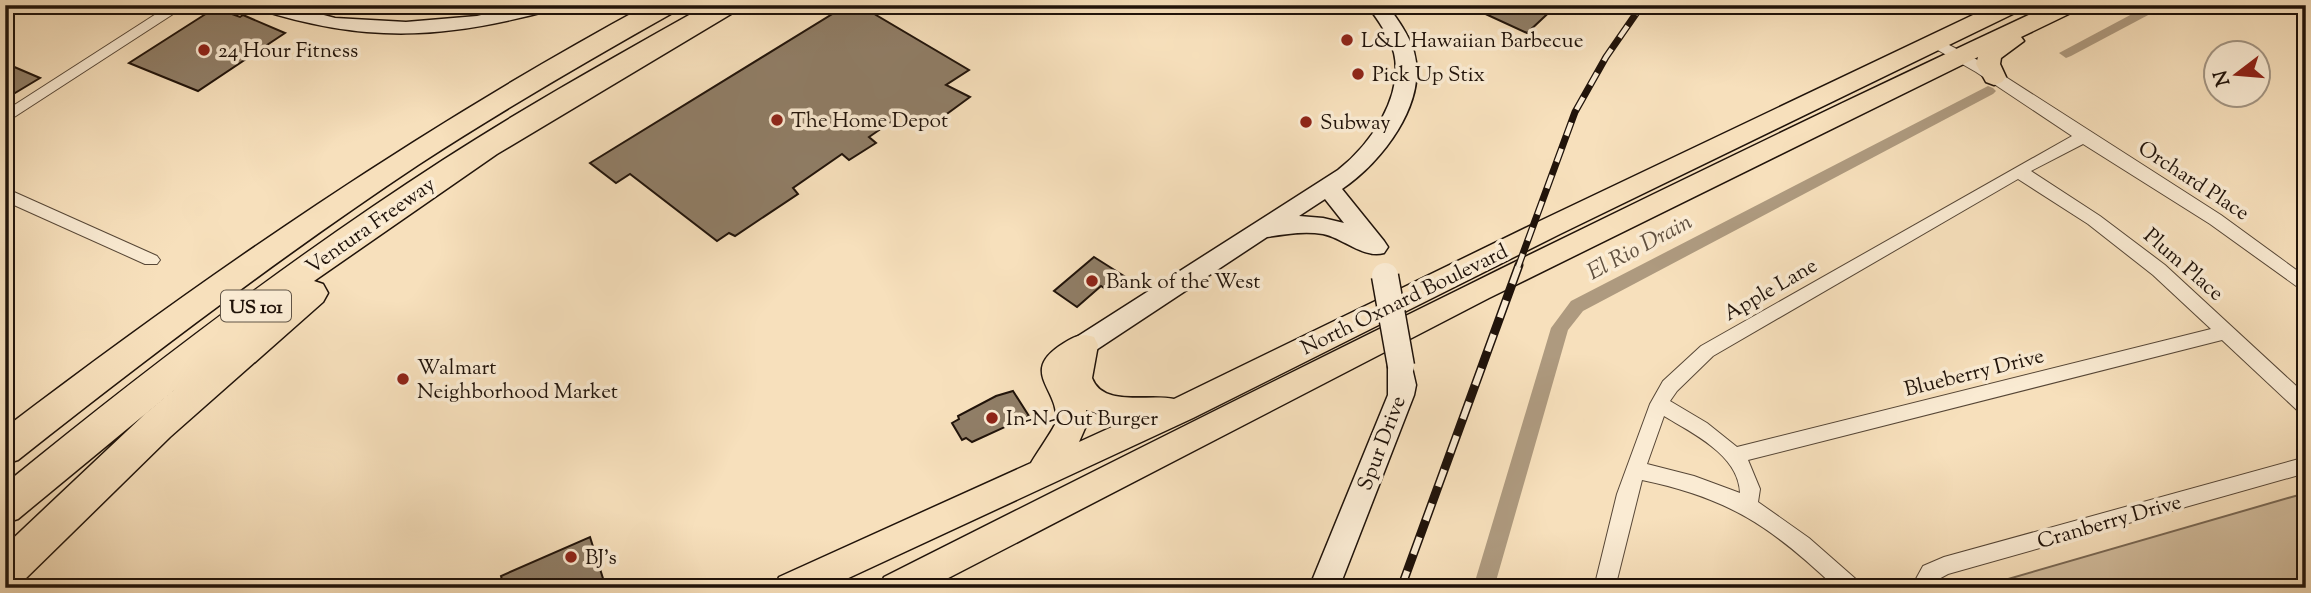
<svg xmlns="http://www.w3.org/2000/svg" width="2311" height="593" font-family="'Sorts Mill Goudy',serif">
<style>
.green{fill:#d2bd9e;stroke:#796854;stroke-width:2}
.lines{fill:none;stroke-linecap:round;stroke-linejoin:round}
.canal{fill:#ae9a7f;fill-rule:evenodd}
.building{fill:#907e67;stroke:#20130a;stroke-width:2}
.street-casing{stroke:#564636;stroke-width:2}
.secondary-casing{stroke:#20130a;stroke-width:3}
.primary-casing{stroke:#20130a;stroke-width:3}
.highway-casing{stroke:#20130a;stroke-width:3}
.street{fill:#faebd3;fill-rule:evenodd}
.secondary{fill:#faebd3;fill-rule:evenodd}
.primary{fill:#f7e0bc;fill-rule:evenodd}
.highway{fill:#f7e0bc;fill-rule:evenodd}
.rail-far1-casing{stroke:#20130a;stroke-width:7}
.rail-casing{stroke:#20130a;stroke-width:9}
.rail-far1{stroke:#faebd3;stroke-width:4.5;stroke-dasharray:14;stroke-linecap:butt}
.rail{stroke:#faebd3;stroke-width:6;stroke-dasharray:18;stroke-linecap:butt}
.secondary-bridge-casing{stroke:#20130a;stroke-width:29;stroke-linecap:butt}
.secondary-bridge{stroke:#faebd3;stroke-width:26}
.poi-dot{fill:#8f2418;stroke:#faebd3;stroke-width:2.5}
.labels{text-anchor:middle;stroke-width:7;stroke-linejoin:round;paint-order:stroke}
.shield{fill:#faebd3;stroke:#615446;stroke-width:2}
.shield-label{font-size:19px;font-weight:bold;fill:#20130a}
.poi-label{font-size:21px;fill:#20130a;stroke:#faebd3;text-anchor:start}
.street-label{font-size:21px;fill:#20130a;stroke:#faebd3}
.water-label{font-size:23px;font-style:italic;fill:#60503f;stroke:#faebd3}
</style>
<rect width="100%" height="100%" fill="#f7e0bc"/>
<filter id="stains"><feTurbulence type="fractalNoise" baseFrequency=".00286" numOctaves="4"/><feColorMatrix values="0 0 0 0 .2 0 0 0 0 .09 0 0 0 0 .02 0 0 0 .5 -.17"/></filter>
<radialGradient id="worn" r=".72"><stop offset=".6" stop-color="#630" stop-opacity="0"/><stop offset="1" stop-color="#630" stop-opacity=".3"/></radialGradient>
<path class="green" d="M2306,493V588H1977L2288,498Z"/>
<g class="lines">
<g class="canal">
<path d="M2149,5H2167L2071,56L2066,58L2059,53Z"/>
<path d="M1988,86L1993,88L1996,91L1993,94L1583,311L1568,330L1494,588H1473L1551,328L1571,301Z"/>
</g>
</g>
<g class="building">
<path d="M847,5H859L969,70L946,85L970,97L929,127L904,113L869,137L876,143L849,160L842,154L793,188L798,194L735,236L729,233L717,241L630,174L616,183L590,163Z"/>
<path d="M1466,5H1557L1527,33Z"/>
<path d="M215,8L240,17L243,15L285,33L198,91L129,63Z"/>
<path d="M5,63L40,78L5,99Z"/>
<path d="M1094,257L1124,276L1107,290L1101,286L1077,307L1054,291Z"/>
<path d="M1013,391L1029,416L972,442L966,438L962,440L952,423L959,419L958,416L996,396Z"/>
<path d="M590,537L606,588H504L501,576Z"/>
</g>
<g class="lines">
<g class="street-casing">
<g id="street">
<path d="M170,5H187L5,123V111Z"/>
<path d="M1934,37L1987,65L2221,215L2306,277V293L2210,224L2083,144L2031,171L2100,216L2165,265L2306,395V415L2299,412L2222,340L1748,460L1760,489L1758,502L1809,538L1858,581L1861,588H1836C1772,527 1729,498 1642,480L1615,588H1594L1617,494L1650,404L1663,381L1701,346L2072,136L1976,72L1929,45L1927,42L1929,39ZM2018,179L2088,224L2153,275L2211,329L1737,447L1707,423L1670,401L1677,391L1713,356ZM1664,416C1692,433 1739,455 1740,493L1694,476L1647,464Z"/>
<path d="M5,188L157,256L160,260L157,264H145L5,201Z"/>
<path d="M2306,457V473L1948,574L1937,580L1933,588H1911L1923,566L1944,557Z"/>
</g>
</g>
<g class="secondary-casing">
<g id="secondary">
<path d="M255,5H286L335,18L406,22L477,16L524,5H558L555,9C446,39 366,44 258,9Z"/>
<path d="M1367,5H1387C1398,20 1409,35 1414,52C1428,103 1382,162 1342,189L1384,241L1388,247L1384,253C1364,259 1343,238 1323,234C1304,231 1286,234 1267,237L1093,352L1084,355L1075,352L1071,345L1075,338L1338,170C1371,144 1404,96 1394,53C1389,35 1378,20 1367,5ZM1325,199L1344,223L1323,218L1299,216Z"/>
<path d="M1401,356L1410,359L1416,385L1414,395L1339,588H1309L1388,395V366L1392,359Z"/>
</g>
</g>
<g class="primary-casing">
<g id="primary">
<path d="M1994,5H2024L2021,10L1560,234L1193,418L827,588H774L779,577L1031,463C1036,454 1055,427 1056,422C1060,388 1017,372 1064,343C1075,336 1082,333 1094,337L1098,345L1092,378C1103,408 1150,393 1174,399L1542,220ZM1086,410L1125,421L1079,442L1086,426Z"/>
<path d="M2050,5H2080L2077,10L2021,37L2024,41L2001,58L2000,64L2006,77L2002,82L1994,85L1986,82L1976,64L1978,57L1489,298L929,588H879L884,577C1271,382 1658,188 2050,5Z"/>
</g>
</g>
<g class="highway-casing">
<g id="highway">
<path d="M647,5H680L676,11C589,60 502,110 418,165C280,257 148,357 18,460L5,464V428C210,272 420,128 647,5Z"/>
<path d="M707,5H740L736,11L497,154L314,281L323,284L328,293L323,302L170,437L19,585L5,588V546L144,415L196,372L18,519L5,523V484C146,369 290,259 443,160C528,105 618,55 707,5Z"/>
</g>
</g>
<use href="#street" class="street"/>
<use href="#secondary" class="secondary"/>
<use href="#primary" class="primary"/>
<use href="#highway" class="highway"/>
<g class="rail-far1-casing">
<path id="rail-far1" d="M1518,267L1575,112L1606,57L1642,5"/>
</g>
<g class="rail-casing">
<path id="rail" d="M1401,588L1519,265"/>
</g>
<use href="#rail-far1" class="rail-far1"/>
<use href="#rail" class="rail"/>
<g class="secondary-bridge-casing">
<path id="secondary-bridge" d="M1385,276L1401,366"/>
</g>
<use href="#secondary-bridge" class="secondary-bridge"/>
</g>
<g class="poi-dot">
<circle cx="1347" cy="40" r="7"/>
<circle cx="204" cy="50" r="7"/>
<circle cx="1358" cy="74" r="7"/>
<circle cx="777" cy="120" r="7"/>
<circle cx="1306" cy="122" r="7"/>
<circle cx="1092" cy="281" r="7"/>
<circle cx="403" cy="379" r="7"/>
<circle cx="992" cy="418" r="7"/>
<circle cx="571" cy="557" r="7"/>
</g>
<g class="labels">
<rect class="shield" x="221" y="290.5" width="70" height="31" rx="5"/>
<g class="shield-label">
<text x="256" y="313">US 101</text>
</g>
<g class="poi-label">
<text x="1361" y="47">L&amp;L Hawaiian Barbecue</text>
<text x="218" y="57">24 Hour Fitness</text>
<text x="1372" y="81">Pick Up Stix</text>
<text x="791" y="127">The Home Depot</text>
<text x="1320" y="129">Subway</text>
<text x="1106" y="288">Bank of the West</text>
<text x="417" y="374">Walmart<tspan x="417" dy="24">Neighborhood Market</tspan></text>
<text x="1006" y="425">In-N-Out Burger</text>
<text x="585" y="564">BJ's</text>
</g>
<g class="street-label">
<text transform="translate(2194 180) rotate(33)" y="7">Orchard Place</text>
<text transform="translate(370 225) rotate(-35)" y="7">Ventura Freeway</text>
<text transform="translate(2184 264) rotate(41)" y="7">Plum Place</text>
<text transform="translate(1770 289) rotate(-30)" y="7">Apple Lane</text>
<text transform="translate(1404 299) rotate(-26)" y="7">North Oxnard Boulevard</text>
<text transform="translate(1974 372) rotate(-14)" y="7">Blueberry Drive</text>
<text transform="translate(1381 443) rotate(-69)" y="7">Spur Drive</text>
<text transform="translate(2109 521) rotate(-16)" y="7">Cranberry Drive</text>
</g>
<g class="water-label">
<text transform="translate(1639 246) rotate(-28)" y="8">El Rio Drain</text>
</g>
</g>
<rect width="2311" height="593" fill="none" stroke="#f7e0bc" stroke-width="28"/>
<rect x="7" y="7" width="2297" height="579" fill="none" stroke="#20130a" stroke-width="3.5"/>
<rect x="14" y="14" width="2283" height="565" fill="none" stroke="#20130a" stroke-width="2"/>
<g transform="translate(2237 74) rotate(254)"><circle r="33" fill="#faebd3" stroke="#a39583" stroke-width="2"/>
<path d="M0-5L12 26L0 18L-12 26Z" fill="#8f2418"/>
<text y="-10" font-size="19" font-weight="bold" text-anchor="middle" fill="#20130a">N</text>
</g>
<rect width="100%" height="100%" filter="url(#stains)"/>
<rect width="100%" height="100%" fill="url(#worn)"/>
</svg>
